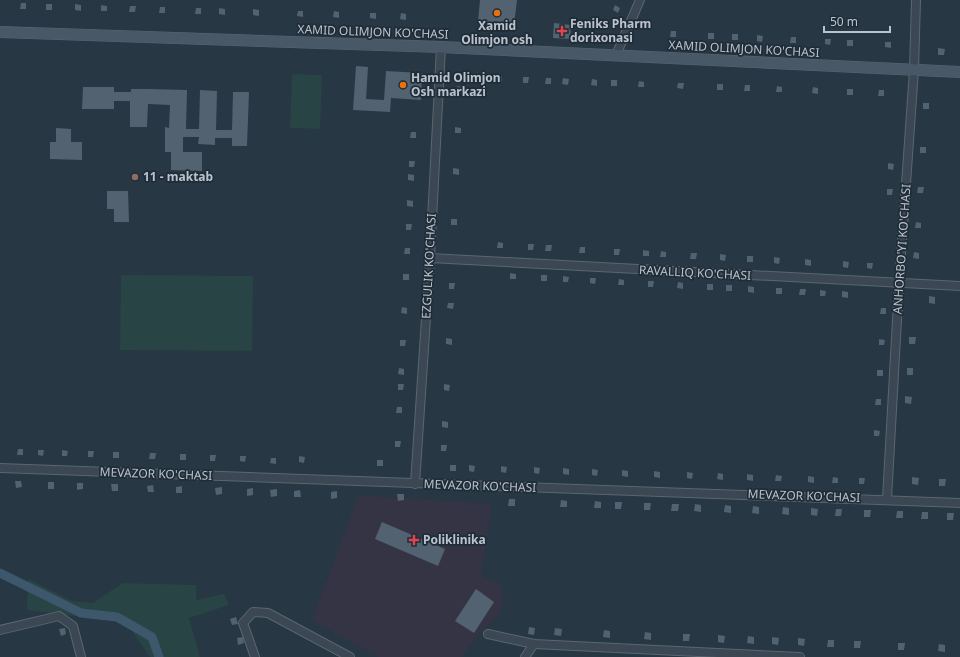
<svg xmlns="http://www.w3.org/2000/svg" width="960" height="657" font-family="'Noto Sans',sans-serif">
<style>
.medical{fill:#343444}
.green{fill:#294444}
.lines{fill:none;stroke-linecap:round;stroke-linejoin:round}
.canal{stroke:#3d576c;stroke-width:9}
.building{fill:#526270}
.minor-casing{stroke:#5a6670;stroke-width:10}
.secondary-casing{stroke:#5a6670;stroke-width:12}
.minor{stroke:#3b4853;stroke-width:8}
.secondary{stroke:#495866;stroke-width:11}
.food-dot{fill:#e8710a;stroke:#202d38;stroke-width:1.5}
.health-dot{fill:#e0444e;stroke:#202d38;stroke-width:1.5}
.education-dot{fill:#8d6e63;stroke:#202d38;stroke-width:1.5}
.labels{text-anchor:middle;stroke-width:3.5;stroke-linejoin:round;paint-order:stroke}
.poi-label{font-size:12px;font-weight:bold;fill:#b9c3cd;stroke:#202d38;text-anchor:start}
.street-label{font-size:12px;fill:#b9c3cd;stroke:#202d38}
</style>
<rect width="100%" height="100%" fill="#273743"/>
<path class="medical" d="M358,495L492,504L481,576L500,584L504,596L500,613L477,636L462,657H378L312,620Z"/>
<g class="green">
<path d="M292,74L322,75L320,129L290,128Z"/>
<path d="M121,275L253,276L252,351L120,350Z"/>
<path d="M28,579L72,601L93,603L123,583L196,585V600L224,594L229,605L189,618L200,657H150L132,631L115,621L27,610Z"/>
</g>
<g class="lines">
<path class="canal" d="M0,573L81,613L117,617L152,637L159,657"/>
</g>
<g class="building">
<path d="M480,0H517L514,25L478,21Z"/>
<path d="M21,3H26V9H20Z"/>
<rect x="46" y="4" width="6" height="6"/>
<path d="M75,4L81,5V11L75,10Z"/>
<path d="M101,5L107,6V11H101Z"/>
<path d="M615,5L620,8L618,13L613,10Z"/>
<path d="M130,6H136L135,12H129Z"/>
<path d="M160,7H165V13H159Z"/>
<path d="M196,8H201V14H195Z"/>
<path d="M219,8L225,9V15L219,14Z"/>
<path d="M253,9L259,10V16L253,15Z"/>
<path d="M298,11H303V17L297,16Z"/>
<path d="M334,11L339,12V18L333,17Z"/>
<path d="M370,13H376V19L370,18Z"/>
<path d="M401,13L406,14V20L400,19Z"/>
<path d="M554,23L571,25L570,39L553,38Z"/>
<path d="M671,31H676V37H670Z"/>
<rect x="708" y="33" width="6" height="6"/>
<rect x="732" y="34" width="6" height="6"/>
<path d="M595,35H600V41H594Z"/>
<path d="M757,35L763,36L762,42L757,41Z"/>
<path d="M791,37H796V43H790Z"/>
<path d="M825,39H831L830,45L825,44Z"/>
<rect x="847" y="40" width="6" height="6"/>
<path d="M885,42H891V48L885,47Z"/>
<path d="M938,48L945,49L944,55H938Z"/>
<path d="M356,66L368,67L366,99L384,100L386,71L422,73L421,100L391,98L390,112L353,110Z"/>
<rect x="496" y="76" width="6" height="6"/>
<path d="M523,77H529L528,83H523Z"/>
<path d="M546,78H551V84H545Z"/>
<path d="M563,78L569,79L568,85L562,84Z"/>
<path d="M592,79L597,80V86L591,85Z"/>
<rect x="611" y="80" width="6" height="6"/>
<path d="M639,81L644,82V87H638Z"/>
<path d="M678,83H684L683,89L677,88Z"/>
<rect x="717" y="84" width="6" height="6"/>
<path d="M745,85H750V91H744Z"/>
<path d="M457,86L463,87L462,93L457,92Z"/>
<path d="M777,86L782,87V92H776Z"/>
<path d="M83,87H114V92H131V89H148L187,90L186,129H199L200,90L217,91L216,130H232L233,92H249L247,146H232V138H215V145L198,144L199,137H183V152H202V171L171,170V152H165V127L169,128L170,105L148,104L147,127H130V101H114V109H82Z"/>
<path d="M813,87L818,88V94L812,93Z"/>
<rect x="847" y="89" width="6" height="6"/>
<path d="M879,90H884V96H878Z"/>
<rect x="923" y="103" width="6" height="6"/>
<path d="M455,127L461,128V133H455Z"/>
<path d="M56,128L71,129V142H82V160L50,159V142H56Z"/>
<path d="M411,132H416V138H410Z"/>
<rect x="920" y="147" width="6" height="6"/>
<path d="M409,161H415L414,167H409Z"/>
<path d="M888,163L894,164L893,170L888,169Z"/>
<path d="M453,168L459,169V175L453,174Z"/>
<path d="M408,174L414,175V181L408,180Z"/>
<path d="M918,187H924L923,193H917Z"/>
<path d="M887,189H893L892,195H887Z"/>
<path d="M107,191H128L129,222H114V209H107Z"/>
<path d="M407,200L413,201V207L407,206Z"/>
<rect x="451" y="219" width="6" height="6"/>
<path d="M916,222L921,223V228H915Z"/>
<path d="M406,224H412L411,230H406Z"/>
<path d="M498,242L503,243V248H497Z"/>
<path d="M528,244H534L533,250H528Z"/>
<path d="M546,245H552L551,251H545Z"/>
<path d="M580,247H585V253H579Z"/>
<path d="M405,248H410V254H404Z"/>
<path d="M614,249H620L619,255H614Z"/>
<path d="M643,250L649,251V256H643Z"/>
<path d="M661,251L666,252V257H660Z"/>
<path d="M914,252L919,253V259L913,258Z"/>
<path d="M691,253H697L696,259H690Z"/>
<path d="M720,254L726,255L725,261L720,260Z"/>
<rect x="747" y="256" width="6" height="6"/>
<path d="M774,257L780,258L779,264L774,263Z"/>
<path d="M805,259L811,260V266L805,265Z"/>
<path d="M843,261L849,262L848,268L843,267Z"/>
<path d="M867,263H873L872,269L867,268Z"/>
<path d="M510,273L516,274V279H510Z"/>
<rect x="403" y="274" width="6" height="6"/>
<rect x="541" y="275" width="6" height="6"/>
<path d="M563,276L569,277L568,282H563Z"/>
<path d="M590,278H596L595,284L590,283Z"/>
<path d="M619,279L624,280V285H618Z"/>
<path d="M648,281H654L653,287H648Z"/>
<path d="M678,282L683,283V289L677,288Z"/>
<path d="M449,283H455L454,289H449Z"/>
<rect x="707" y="284" width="6" height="6"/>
<rect x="726" y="285" width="6" height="6"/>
<path d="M748,286L754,287V293L748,292Z"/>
<rect x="776" y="288" width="6" height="6"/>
<path d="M800,289H806L805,295H799Z"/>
<path d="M820,290L826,291L825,296H820Z"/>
<path d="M842,291L848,292V298L842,297Z"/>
<path d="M929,296L935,297V304L929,303Z"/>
<path d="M448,303H454L453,309L447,308Z"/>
<path d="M402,307L407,308V314L401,313Z"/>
<path d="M881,308H886V314H880Z"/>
<path d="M909,337H916L915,344H909Z"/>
<path d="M446,338L452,339V345L446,344Z"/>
<path d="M879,339L885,340L884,345H879Z"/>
<path d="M400,340H406L405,346H400Z"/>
<path d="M399,368L404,369V375L398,374Z"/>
<rect x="907" y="368" width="6" height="7"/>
<rect x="877" y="370" width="6" height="6"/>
<path d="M398,384H404L403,390H398Z"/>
<path d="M444,384L450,385L449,391L444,390Z"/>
<path d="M905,396L912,397L911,404L905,403Z"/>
<path d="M876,399H881V405H875Z"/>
<path d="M397,407H402V413H396Z"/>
<path d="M442,421L448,422V428L442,427Z"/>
<path d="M874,430L880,431L879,436H874Z"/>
<path d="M395,441H401L400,447H395Z"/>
<path d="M441,445H447L446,451H441Z"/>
<path d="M18,449H23V455H17Z"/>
<path d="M38,450H44L43,456L38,455Z"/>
<path d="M62,450L68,451L67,456H62Z"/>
<path d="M88,451H94L93,457H88Z"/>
<rect x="113" y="452" width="6" height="6"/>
<path d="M150,453H156L155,459H149Z"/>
<rect x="180" y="454" width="6" height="6"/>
<path d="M210,455H216L215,461H210Z"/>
<path d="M240,456H246L245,462L240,461Z"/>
<path d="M299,456L305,457L304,463L299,462Z"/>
<path d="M271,458H276V464L270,463Z"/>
<rect x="377" y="460" width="6" height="6"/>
<rect x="450" y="465" width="6" height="6"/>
<path d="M469,465L475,466L474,472L469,471Z"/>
<path d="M501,466L507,467L506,473L501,472Z"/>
<path d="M534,467L540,468L539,474L534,473Z"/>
<path d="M563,468L569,469V475L563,474Z"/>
<path d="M592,469L598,470L597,476L592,475Z"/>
<path d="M622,470L628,471V477L622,476Z"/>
<path d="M654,471L660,472V478L654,477Z"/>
<path d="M687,472L693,473L692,479L687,478Z"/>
<path d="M718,473L723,474V480L717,479Z"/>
<path d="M747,474L753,475V481L747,480Z"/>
<path d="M776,475L782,476L781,481H775Z"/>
<path d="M808,476L814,477V483L808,482Z"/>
<path d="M833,477L838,478V483H832Z"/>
<path d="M912,477L919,478L918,485L912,484Z"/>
<path d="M859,478H865L864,484H859Z"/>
<path d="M939,479H946L945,486H939Z"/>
<path d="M15,481H21L22,487L16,488Z"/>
<rect x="48" y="482" width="6" height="7"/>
<path d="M77,483H83V489L77,490Z"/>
<path d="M111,484H118V491H112Z"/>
<path d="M153,485L154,492H148L147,486Z"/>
<path d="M182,486V493H176V487Z"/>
<path d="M222,487V494L216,495L215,488Z"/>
<path d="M253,488V495L247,496V489Z"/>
<path d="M277,489V496L271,497L270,490Z"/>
<path d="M300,490L301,497H294V491Z"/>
<path d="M337,491V498L331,499V492Z"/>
<path d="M397,494H404V500L398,501Z"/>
<path d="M509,499H515V506H508Z"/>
<path d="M561,500L567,501V507H560Z"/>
<path d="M595,501L601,502V508H594Z"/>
<path d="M615,502H622L621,509H615Z"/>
<path d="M644,503H651L650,510H644Z"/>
<path d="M672,504H679L678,511H671Z"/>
<path d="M695,504L701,505V512L694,511Z"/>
<path d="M725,505L731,506V513L724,512Z"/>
<path d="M753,506L759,507V514L752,513Z"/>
<path d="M783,507L789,508V515L782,514Z"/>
<path d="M811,508L818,509L817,516L811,515Z"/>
<path d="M836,509H842L841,516H835Z"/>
<path d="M864,510H871L870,517H864Z"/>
<path d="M897,511H903V518H896Z"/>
<path d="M922,512H928V519H921Z"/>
<path d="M947,513H954L953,520H947Z"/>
<path d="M382,522L445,549L438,566L375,539Z"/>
<path d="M476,589L494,602L474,633L455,621Z"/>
<path d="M236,617L238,624L232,625L230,619Z"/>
<path d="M529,627L535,628L534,635L528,634Z"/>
<path d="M65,628L66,634L61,636L59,629Z"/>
<path d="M555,628L562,629L561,636L554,635Z"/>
<path d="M604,630L610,631V638L603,637Z"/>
<path d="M645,632L651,633V640L644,639Z"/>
<path d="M683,634H690L689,641H683Z"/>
<path d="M718,635L725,636L724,643L718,642Z"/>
<path d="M748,636L754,637V644L747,643Z"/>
<path d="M243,637L244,643L238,645L237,638Z"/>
<path d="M772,637L779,638L778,645L772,644Z"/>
<path d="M798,638L805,639L804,646L798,645Z"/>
<path d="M828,640H834V647H827Z"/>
<path d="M854,641H861L860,648H854Z"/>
<path d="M898,643H905L904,650H898Z"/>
<path d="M939,644L945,645V652L938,651Z"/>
</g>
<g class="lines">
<g class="minor-casing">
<g id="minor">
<path d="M616,55L640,0"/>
<path d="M430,258L960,286"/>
<path d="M0,468L960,503"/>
<path d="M415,484L430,258L441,47"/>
<path d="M887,499L899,284L914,70L916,0"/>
<path d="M0,630L59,616L73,626L81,657"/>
<path d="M488,634L534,644L800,657"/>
<path d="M255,657L243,623L253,612L268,613L350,657"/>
<path d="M525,657L534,644"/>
</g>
</g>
<g class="secondary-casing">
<path id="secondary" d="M0,32L441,47L960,72"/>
</g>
<use href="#minor" class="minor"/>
<use href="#secondary" class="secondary"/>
</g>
<g class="food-dot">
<circle cx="497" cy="13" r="4"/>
<circle cx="403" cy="85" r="4"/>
</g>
<g class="health-dot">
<path d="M560 25h4v4h4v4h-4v4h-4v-4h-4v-4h4z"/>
<path d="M412 534h4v4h4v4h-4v4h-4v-4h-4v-4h4z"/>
</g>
<circle class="education-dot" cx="135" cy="177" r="4"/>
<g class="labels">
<g class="poi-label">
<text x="570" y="28">Feniks Pharm<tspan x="570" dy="14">dorixonasi</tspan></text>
<text x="497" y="30" text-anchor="middle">Xamid<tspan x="497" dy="14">Olimjon osh</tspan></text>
<text x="411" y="82">Hamid Olimjon<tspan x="411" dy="14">Osh markazi</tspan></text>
<text x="143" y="181">11 - maktab</text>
<text x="423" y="544">Poliklinika</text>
</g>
<g class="street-label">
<text transform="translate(373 32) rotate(2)" y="4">XAMID OLIMJON KO'CHASI</text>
<text transform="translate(744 49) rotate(3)" y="4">XAMID OLIMJON KO'CHASI</text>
<text transform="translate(902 249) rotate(-86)" y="4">ANHORBO'YI KO'CHASI</text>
<text transform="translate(429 266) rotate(-87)" y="4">EZGULIK KO'CHASI</text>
<text transform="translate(695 273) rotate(3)" y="4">RAVALLIQ KO'CHASI</text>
<text transform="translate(156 474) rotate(2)" y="4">MEVAZOR KO'CHASI</text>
<text transform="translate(480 486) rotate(2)" y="4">MEVAZOR KO'CHASI</text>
<text transform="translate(804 496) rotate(2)" y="4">MEVAZOR KO'CHASI</text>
</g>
</g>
<path d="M824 26v6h66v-6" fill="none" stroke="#b9c3cd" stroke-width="2"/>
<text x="830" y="26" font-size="12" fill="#b9c3cd" stroke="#202d38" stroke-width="3" paint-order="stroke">50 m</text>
</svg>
